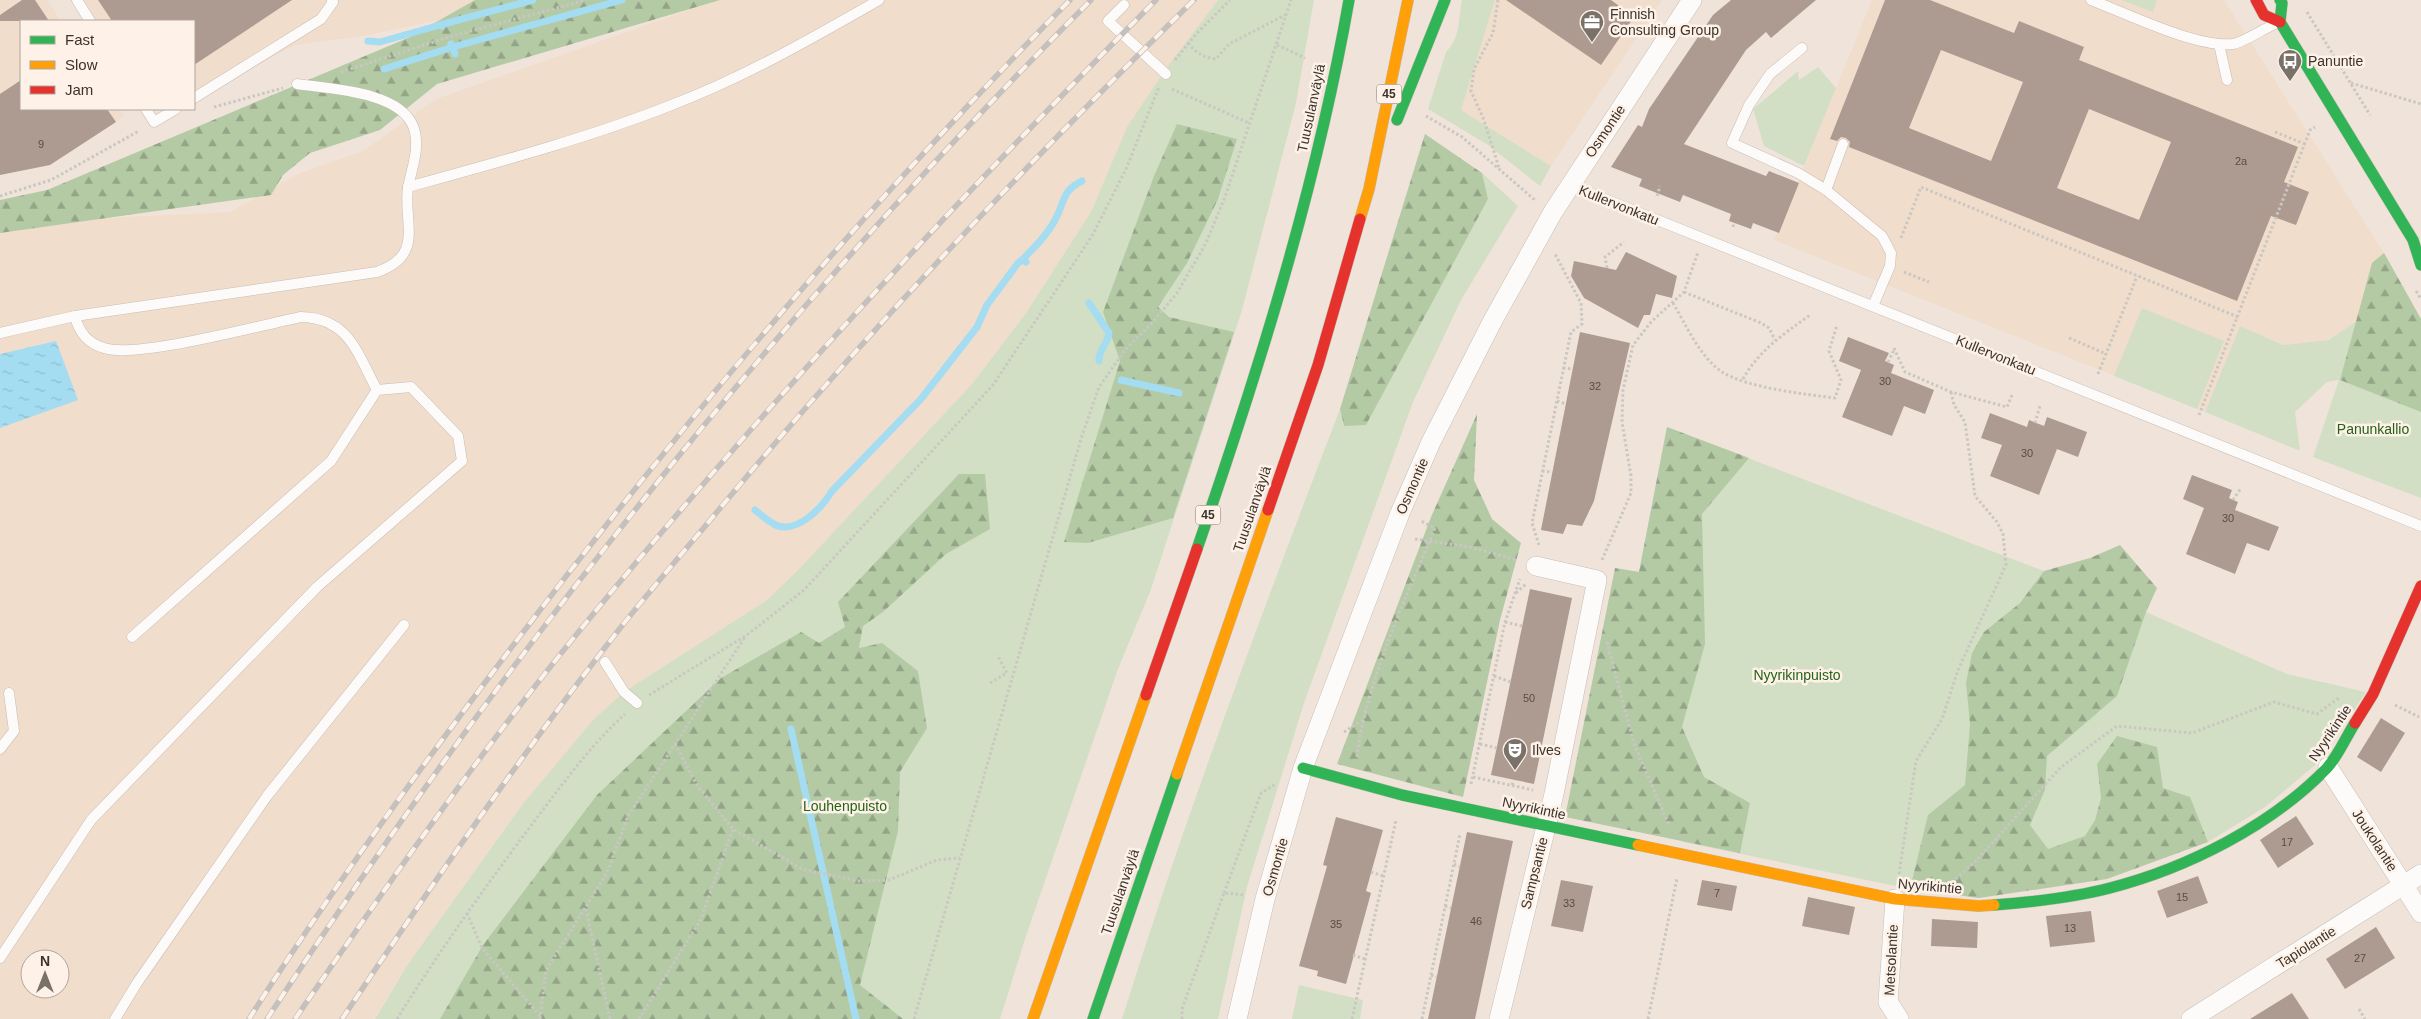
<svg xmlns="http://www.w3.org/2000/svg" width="2421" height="1019" font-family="Arial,sans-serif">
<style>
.built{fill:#f1ddcc;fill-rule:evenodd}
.green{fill:#d2dfc5}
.forest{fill:url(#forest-firs)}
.water{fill:url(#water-ripples)}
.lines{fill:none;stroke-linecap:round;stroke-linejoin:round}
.stream{stroke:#a4dcf2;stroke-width:7}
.building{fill:#ad9b91;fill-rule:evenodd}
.lane-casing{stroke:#c6bdb5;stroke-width:11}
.street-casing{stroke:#c6bdb5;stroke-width:20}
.fast-casing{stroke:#c6bdb5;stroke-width:12}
.slow-casing{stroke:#c6bdb5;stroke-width:12}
.jam-casing{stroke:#c6bdb5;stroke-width:12}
.path{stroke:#cac7c3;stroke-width:3;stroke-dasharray:2.5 2.5;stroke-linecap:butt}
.lane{stroke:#fdfbf9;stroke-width:10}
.street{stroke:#fdfbf9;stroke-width:19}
.fast{stroke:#30b455;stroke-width:11}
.slow{stroke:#ff9f0a;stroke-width:11}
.jam{stroke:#e5322d;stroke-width:11}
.rail-casing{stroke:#c4c0be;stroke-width:5.5}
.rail{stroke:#fef2e8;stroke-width:4;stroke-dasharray:11;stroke-linecap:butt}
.labels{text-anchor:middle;stroke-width:5;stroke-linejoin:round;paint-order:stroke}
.number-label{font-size:11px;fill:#584d45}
.shield{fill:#fef2e8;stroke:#766c64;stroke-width:1}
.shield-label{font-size:12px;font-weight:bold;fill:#3b332c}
.poi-label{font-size:14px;fill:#3b332c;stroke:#fef2e8;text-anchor:start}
.street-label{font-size:14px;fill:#3b332c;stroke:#fef2e8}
.park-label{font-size:14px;fill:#246316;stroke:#fef2e8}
</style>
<defs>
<pattern id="forest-firs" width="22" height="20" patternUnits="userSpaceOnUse" patternTransform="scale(1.25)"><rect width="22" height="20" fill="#b4caa5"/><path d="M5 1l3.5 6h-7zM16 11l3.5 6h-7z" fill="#94a587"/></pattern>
<pattern id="water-ripples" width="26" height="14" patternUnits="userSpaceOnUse" patternTransform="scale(1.25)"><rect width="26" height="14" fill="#a4dcf2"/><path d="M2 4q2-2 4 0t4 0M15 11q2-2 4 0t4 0" fill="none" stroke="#8ebdd0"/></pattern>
</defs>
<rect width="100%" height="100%" fill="#f0e4da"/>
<g class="built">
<path d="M0,0H47L61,21H21V109H119L124,116L50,165L0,174Z"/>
<path d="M70,0H475L445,19L364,36L295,45L194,99V21H85Z"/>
<path d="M717,0H1218L1167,67L1127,127L1091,212L1026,313L972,384L799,569L767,600L625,692L593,720L522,805L408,964L374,1019H0V223L230,212L298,174L363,151L436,99ZM30,959H60V989H30Z"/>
<path d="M1495,0H1662L1551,166L1461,110Z"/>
<path d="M1872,0H2224L2384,253L2372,263L2357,321L2327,340L2283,345L2240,326L2205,412L1774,240Z"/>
</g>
<g class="green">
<path d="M1218,0H1314L1296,103L1242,310L1150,592L1118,669L1026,936L1000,1019H375L408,964L522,805L593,720L624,692L767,600L799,569L972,384L1026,313L1091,212L1127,127L1167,67Z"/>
<path d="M1462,0H1495L1461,110L1551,166L1540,186L1488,145L1428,109L1446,52C1461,37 1458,19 1462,0Z"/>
<path d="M2121,0H2157L2153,12Z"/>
<path d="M1818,67L1836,88L1804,166L1764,146L1753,109L1798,71L1799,80Z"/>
<path d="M1482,173L1518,206L1461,300L1413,402L1305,700L1247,887L1218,1019H1122C1186,813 1263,610 1340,409L1344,426L1488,199Z"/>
<path d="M2384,253L2421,319V498L2313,457L2339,380L2327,382L2295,412L2300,451L2205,412L2240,326L2283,345L2328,340L2357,321L2372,263Z"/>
<path d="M2142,308L2224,341L2197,409L2114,376Z"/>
<path d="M1667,427L2044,571L2146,612L2287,674L2366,692L2321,760L2265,807L2208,842L1910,889L1683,842L1615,568L1639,572Z"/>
<path d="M1299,985L1363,1000L1360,1019H1292Z"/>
</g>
<g class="forest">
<path d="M475,0H720L437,84L380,130L310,153L283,175L271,195L0,233V200L47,190L410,37Z"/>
<path d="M1177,124L1237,139L1218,199L1187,263L1158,307L1169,317L1234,332L1173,518L1088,543L1064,542L1120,361L1103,312L1154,176Z"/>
<path d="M1425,134L1482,173L1488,199L1366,425L1344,426L1340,409Z"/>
<path d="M2384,253L2421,319V412L2340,380L2372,263Z"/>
<path d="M1477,414L1474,480L1492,519L1521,543L1500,620L1463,797L1337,764L1431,517Z"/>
<path d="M1667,427L1749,458L1702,514L1705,644L1682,727L1704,777L1750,803L1740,853L1565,817L1615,568L1639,572Z"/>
<path d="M959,474H985L990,529L946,554L883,612L863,626L859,648L882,643L918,671L927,728L900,772L898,831L860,985L903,1019H440L483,945L597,795L721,678L801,632L819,643L845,627L838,602Z"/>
<path d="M2120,545L2157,588L2146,612L2117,696L2047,756L2045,790L2030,825L2048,849L2085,836L2095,820L2101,798L2097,764L2117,736L2157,747L2163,788L2190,797L2208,842L2107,879L1979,898L1910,889L1928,815L1965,785L1970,724L1966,683L1972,653L1984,632L2020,603L2044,571L2090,558Z"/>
</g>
<path class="water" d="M56,341L78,400L0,428V354Z"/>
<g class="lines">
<g class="stream">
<path d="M440,25L533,0"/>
<path d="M368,41L380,42L440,25L442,26"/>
<path d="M451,44L453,47L622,0"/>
<path d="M384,69L453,47L455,54"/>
<path d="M1022,260C1036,246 1050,232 1058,214C1065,198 1064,190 1082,181"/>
<path d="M1089,303L1109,333C1108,343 1098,351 1099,361"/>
<path d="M1121,380L1179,393"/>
<path d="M755,510C761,515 770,523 778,526C800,532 823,506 832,491L921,399L977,327L987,305L1018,263L1022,260L1026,262"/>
<path d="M791,729L856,1019"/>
</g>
</g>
<g class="building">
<path d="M22,0H35L49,21H0V15Z"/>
<path d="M98,0H292L194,65V21H112Z"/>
<path d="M1506,0H1611L1634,17L1601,65Z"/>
<path d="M1731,0H1816L1771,38L1766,32L1746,50L1684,144L1766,176L1769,171L1799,183L1779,233L1753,223L1751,229L1729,221L1731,214L1683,195L1680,202L1639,186L1642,179L1611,167L1638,125L1642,127L1649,109L1713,15Z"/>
<path d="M1885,0H1930L2014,33L2019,21L2084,47L2079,60L2298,147L2284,182L2309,192L2296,225L2271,216L2237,301L1849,147L1850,142L1846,138L1841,137L1837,141L1830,139ZM1941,50L2023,82L1991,161L1909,128ZM2089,109L2171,142L2139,220L2057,188Z"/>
<path d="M21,80V109H107L116,122L50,165L0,175V94Z"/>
<path d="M1626,252L1677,276L1672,298L1656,294L1650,315H1644L1638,328L1584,298L1571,276L1574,261L1616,270Z"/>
<path d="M1580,332L1630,343L1594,501L1582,526L1567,524L1563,534L1541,530Z"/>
<path d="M1848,337L1889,353L1885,361L1894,365L1891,373L1934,390L1925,414L1904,406L1892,436L1842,417L1861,370L1839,361Z"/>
<path d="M1990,413L2027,427L2029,420L2044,426L2047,417L2087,432L2078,457L2057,449L2039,495L1990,476L2002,445L1981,438Z"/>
<path d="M2192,475L2232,490L2229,498L2238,502L2235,510L2279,527L2269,551L2247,543L2235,574L2186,554L2204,508L2183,499Z"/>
<path d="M1530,589L1572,598L1534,784L1491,775Z"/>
<path d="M2381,718L2405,733L2381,772L2357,757Z"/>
<path d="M2296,816L2314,844L2278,868L2260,840Z"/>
<path d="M1336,817L1383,830L1366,891L1371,893L1346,984L1317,976L1318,971L1299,966L1327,866L1323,865Z"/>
<path d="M1467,832L1513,841L1475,1019H1428Z"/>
<path d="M2198,876L2208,903L2167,918L2157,891Z"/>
<path d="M1561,880L1593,886L1583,932L1551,926Z"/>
<path d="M1702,880L1737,886L1732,911L1697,905Z"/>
<path d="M1808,897L1855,907L1849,935L1802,926Z"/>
<path d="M2091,911L2095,942L2050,947L2046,916Z"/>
<path d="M1932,919L1978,922L1977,948L1931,946Z"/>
<path d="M2376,927L2395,958L2345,989L2326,959Z"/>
<path d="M2292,993L2309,1019H2250Z"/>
</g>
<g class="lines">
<g class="lane-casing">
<g id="lane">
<path d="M77,0L90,21"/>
<path d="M2091,0C2128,14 2196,48 2233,44C2244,42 2263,29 2275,24"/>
<path d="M1124,5L1108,21L1166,74"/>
<path d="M2219,44L2227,80"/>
<path d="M1802,48L1770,74L1749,105L1732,143L1798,173L1826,190L1882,236L1891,253L1890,266L1873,306"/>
<path d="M297,84C329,89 399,91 413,126C421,145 412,168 408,187"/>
<path d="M194,98L321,19L333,2L332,0"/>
<path d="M146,109L154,122L176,109"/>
<path d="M1570,185L2421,526"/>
<path d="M1826,190L1843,144"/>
<path d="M75,316C79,333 88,343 104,348C137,359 261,325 301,317C349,318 357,353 377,390"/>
<path d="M0,333L75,316L377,272C425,255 403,224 408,187C495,163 585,139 669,106C743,78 811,39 879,0"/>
<path d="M605,662L624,692L637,703"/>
<path d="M0,749L14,731L9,693"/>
<path d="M0,958L91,820L317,587L462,461L458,436L411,387L377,390L331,461L132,637"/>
<path d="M115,1019L137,983L267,796L404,625"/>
</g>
</g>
<g class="street-casing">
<g id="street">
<path d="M2328,767L2421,913"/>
<path d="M1895,899L1888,1002L1899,1019"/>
<path d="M1237,1019L1265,899L1303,768L1400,513L1431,442L1492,322L1553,212L1692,0"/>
<path d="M1499,1019L1554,794L1597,580L1536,566"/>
<path d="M2191,1019L2421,874"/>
</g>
</g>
<g class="fast-casing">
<g id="fast">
<path d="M2280,0L2282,3L2280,22L2413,240L2421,265"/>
<path d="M1397,120L1445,0"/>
<path d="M1197,549C1259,369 1316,188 1349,0"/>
<path d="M1303,768L1402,795L1638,845"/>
<path d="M1994,905C2033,902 2072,898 2110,888C2187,868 2271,826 2327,768C2338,756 2346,737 2355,723"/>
<path d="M1093,1019L1177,774"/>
</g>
</g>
<g class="slow-casing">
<g id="slow">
<path d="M1360,219L1369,189L1408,0"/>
<path d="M1177,774L1268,510"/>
<path d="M1638,845L1895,899L1978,906L1994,905"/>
<path d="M1033,1019L1146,695"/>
</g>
</g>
<g class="jam-casing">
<g id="jam">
<path d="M2256,0L2264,15L2280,22"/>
<path d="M1268,510L1318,365L1360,219"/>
<path d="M1146,695L1197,549"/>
<path d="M2355,723L2373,694L2421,586"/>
</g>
</g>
<g class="path">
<path d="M1498,0L1493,33L1474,69L1471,91L1484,120L1499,168"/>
<path d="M2307,12L2370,115"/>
<path d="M1188,43C1195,52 1204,58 1216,59L1229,44L1287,14"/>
<path d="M1277,45L1305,58"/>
<path d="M1175,60L1198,32L1230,0"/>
<path d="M341,72L449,37L586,0"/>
<path d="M2351,83L2421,104"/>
<path d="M1172,89L1249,123"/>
<path d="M214,107L283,88"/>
<path d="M1426,116L1462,137L1536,201"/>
<path d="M2275,132L2305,144"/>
<path d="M0,196L51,180L139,131"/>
<path d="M1657,196L1660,186"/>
<path d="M1733,227L1734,223"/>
<path d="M1901,238L1921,187L2238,317"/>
<path d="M1607,268L1605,257L1624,242"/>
<path d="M1904,272L1929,282"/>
<path d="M2416,291L2421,299"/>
<path d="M1684,292L1761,323L1769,328L1775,340"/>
<path d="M1673,303C1686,325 1700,357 1722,372C1748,388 1804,394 1835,398L1841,380L1829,351L1837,325"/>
<path d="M2069,338L2106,354"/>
<path d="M1894,348L1905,372L1951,392L2007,407L2012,395"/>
<path d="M1888,362L1894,350"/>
<path d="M1563,368L1572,369"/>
<path d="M2098,374L2137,276"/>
<path d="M1743,379C1759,350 1784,334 1810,315"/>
<path d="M1557,401L1566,404"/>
<path d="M2199,415L2310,130L2315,127"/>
<path d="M2035,423L2040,406"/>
<path d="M1542,471L1552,472"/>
<path d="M2233,500L2241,488"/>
<path d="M1415,539L1470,547L1517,560"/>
<path d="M1539,545L1532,523L1571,332L1582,324L1581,303L1555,254"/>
<path d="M1602,560L1631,493V476L1622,422L1623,390L1633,345L1652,321L1684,292L1698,252"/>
<path d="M1516,593L1526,584"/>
<path d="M1505,622L1522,626"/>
<path d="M1607,642L1634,744L1669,825"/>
<path d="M1494,676L1511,682"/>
<path d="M990,683L1007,673L997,655"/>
<path d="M649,695L747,635L804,590L993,385L1092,236L1126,169L1159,87"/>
<path d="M2395,705L2419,717"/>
<path d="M1344,732L1364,719"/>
<path d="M675,744L697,785L733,829L802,869L859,881L889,880L937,860L960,858"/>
<path d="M1480,744L1497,748"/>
<path d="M1357,757C1367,678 1405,601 1435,528L1421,521"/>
<path d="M1473,777L1533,790"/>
<path d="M1471,784L1505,622L1520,579"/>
<path d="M1512,785L1514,780"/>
<path d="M1454,864L1460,867"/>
<path d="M1371,872L1383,876"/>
<path d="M1899,874L1916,761L1942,719L1958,670L2006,565L2003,534L1997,522L1975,496L1965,422L1954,405L1951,392"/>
<path d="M1956,879L1975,862L2061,767L2117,726L2192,733L2274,702L2317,714L2339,698"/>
<path d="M1224,893L1261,793L1276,784"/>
<path d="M1445,906L1451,908"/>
<path d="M586,909L610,1019"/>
<path d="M467,913L482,948L540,1016"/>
<path d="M1353,955L1365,959"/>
<path d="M1431,975L1437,977"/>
<path d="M2359,1009L2365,1019"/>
<path d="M397,1019C440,950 487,884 536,819C564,782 591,745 625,714"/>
<path d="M540,1019L546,970L607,873L628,816L745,637"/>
<path d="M639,1019L701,919L733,829"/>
<path d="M914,1019L1081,439L1099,387L1125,350L1152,323L1177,293L1206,243L1225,197L1291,0"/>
<path d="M1182,1019V1009L1224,893L1245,895"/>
<path d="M1352,1019L1396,820"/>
<path d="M1422,1019L1460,834"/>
<path d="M1648,1019L1677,878"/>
</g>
<use href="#lane" class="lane"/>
<use href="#street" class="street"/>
<use href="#fast" class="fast"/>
<use href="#slow" class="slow"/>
<use href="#jam" class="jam"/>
<g class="rail-casing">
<g id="rail">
<path d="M249,1019C326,897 412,779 499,664C675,430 864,208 1070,0"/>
<path d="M267,1019C506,653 782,309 1091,0"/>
<path d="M295,1019C388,884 481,750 585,624C764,406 957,200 1156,0"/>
<path d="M342,1019C431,886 522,753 621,627C649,592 678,558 707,524C859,340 1023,167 1194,0"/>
</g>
</g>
<use href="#rail" class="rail"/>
</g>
<defs>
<g id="office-pin" transform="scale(1.25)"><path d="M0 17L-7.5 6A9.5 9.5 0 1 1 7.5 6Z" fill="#7a7169" stroke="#fef2e8"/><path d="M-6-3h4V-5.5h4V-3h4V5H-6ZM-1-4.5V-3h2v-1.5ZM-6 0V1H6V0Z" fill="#fff"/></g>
<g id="bus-pin" transform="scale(1.25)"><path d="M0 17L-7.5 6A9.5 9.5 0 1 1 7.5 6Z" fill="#7a7169" stroke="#fef2e8"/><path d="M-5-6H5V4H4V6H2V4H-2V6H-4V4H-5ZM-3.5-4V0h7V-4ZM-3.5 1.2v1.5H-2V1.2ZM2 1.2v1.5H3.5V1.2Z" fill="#fff"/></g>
<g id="theatre-pin" transform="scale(1.25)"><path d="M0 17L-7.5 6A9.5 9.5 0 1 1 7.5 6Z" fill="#7a7169" stroke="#fef2e8"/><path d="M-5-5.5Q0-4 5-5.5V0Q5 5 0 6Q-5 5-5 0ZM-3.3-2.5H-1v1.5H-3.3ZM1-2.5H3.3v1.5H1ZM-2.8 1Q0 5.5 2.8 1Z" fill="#fff"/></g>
</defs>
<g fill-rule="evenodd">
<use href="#office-pin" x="1592" y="22"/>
<use href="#bus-pin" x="2290" y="61"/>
<use href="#theatre-pin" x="1515" y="750"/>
</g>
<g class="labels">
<g class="number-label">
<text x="41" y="148">9</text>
<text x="2241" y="165">2a</text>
<text x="1885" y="385">30</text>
<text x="1595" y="390">32</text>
<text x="2027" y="457">30</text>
<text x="2228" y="522">30</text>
<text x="1529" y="702">50</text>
<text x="2287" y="846">17</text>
<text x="1717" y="897">7</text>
<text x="2182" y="901">15</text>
<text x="1569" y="907">33</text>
<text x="1476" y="925">46</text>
<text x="1336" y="928">35</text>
<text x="2070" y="932">13</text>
<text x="2360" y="962">27</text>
</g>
<g class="shield">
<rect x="1376.5" y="84.5" width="25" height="19" rx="4"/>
<rect x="1195.5" y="505.5" width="25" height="19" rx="4"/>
</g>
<g class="shield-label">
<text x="1389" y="98">45</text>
<text x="1208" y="519">45</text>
</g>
<g class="poi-label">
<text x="1610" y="19">Finnish<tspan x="1610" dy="16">Consulting Group</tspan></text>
<text x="2308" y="66">Panuntie</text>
<text x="1532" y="755">Ilves</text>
</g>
<g class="street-label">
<text transform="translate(1311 108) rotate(-78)" y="5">Tuusulanväylä</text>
<text transform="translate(1605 131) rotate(-56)" y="5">Osmontie</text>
<text transform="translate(1619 205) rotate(22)" y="5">Kullervonkatu</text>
<text transform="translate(1996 355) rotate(22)" y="5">Kullervonkatu</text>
<text transform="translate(1412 486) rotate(-66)" y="5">Osmontie</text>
<text transform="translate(1252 509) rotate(-71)" y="5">Tuusulanväylä</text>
<text transform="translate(2330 733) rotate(-56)" y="5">Nyyrikintie</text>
<text transform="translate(1534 808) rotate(12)" y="5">Nyyrikintie</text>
<text transform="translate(2375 840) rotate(57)" y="5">Joukolantie</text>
<text transform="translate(1275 867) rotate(-74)" y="5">Osmontie</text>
<text transform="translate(1534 873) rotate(-76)" y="5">Sampsantie</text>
<text transform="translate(1930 886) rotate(5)" y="5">Nyyrikintie</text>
<text transform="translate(1120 892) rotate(-71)" y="5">Tuusulanväylä</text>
<text transform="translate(2306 947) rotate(-32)" y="5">Tapiolantie</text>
<text transform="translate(1891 960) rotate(-87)" y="5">Metsolantie</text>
</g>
<g class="park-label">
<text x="2373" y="434">Panunkallio</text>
<text x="1797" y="680">Nyyrikinpuisto</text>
<text x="845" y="811">Louhenpuisto</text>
</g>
</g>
<rect x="20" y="20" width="175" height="90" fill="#fef2e8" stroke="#b0a69d"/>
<rect x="30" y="36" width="25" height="8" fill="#30b455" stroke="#b0a69d"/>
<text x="65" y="45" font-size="15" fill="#3b332c">Fast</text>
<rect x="30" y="61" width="25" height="8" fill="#ff9f0a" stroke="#b0a69d"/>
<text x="65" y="70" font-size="15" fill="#3b332c">Slow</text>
<rect x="30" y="86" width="25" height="8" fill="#e5322d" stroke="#b0a69d"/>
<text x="65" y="95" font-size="15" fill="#3b332c">Jam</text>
<g transform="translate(45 974)"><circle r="24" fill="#fef2e8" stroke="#b0a69d"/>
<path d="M0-4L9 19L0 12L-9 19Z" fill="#7a7169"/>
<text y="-8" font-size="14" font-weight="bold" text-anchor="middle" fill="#3b332c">N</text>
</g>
</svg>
